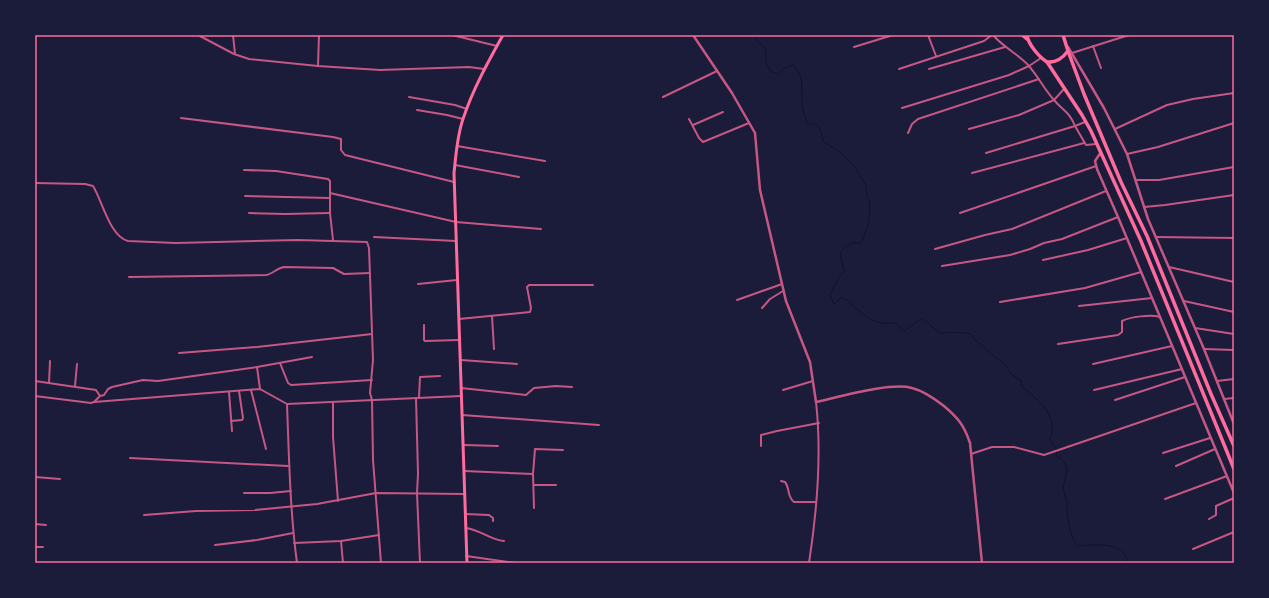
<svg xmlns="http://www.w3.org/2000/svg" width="1269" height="598" font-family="Raleway,sans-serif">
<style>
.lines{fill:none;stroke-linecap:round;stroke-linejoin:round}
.stream{stroke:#12122b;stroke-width:1}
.minor{stroke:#c65784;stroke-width:2}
.tertiary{stroke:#c65784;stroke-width:2.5}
.secondary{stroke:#ff6b9d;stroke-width:3}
.primary{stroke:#ff6b9d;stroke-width:3}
.trunk{stroke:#ff6b9d;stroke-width:3.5}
.neatline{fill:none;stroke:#ff6b9d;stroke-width:1.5}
</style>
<rect width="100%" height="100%" fill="#1b1b3a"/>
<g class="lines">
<path class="stream" d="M752,35L766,50V62L770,71L778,74L784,68L793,65C805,78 801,86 802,102C802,109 805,117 807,124H816L820,129L824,142L840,152L855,167L866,185L867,198L869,200C871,218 868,227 861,243H851L840,252L844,272L839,277L830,295L834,304L842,297C855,305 866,321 882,323C886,323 891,323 895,323L904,331L922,318L940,333C950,332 962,332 971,334L976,341L983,346L993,356L1005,364L1011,374L1021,381L1022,387C1040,400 1059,417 1050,440L1056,448L1057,456L1065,463L1067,470L1063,488L1067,502V512L1071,534L1077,546C1094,545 1125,540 1128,563"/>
<g class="minor">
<path d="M198,35L234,54L249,59L318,66L380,70L469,67L484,69"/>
<path d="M233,35L235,54"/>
<path d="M452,35L497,46"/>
<path d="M928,35L936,56"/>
<path d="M1093,46L1101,68"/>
<path d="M854,47L893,35"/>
<path d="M1072,53L1129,35"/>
<path d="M318,66L319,35"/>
<path d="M899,69L984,41L992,35"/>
<path d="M929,69L1005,47"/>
<path d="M409,97L455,105L467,109"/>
<path d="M663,97L717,71"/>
<path d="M902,108L1009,75L1029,66L1041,58"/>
<path d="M417,110L447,115L463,119"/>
<path d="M181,118L333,137L341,139V150L345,155L454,182"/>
<path d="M689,119L699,138L703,142L749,123"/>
<path d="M1085,122L1075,126L1086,145L1096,144"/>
<path d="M693,125L723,112"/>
<path d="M969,129L1019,115L1054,100L1064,89"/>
<path d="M1115,129L1167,105L1193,99L1234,93"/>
<path d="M908,133L912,124L918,119L1039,79"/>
<path d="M457,146L545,161"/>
<path d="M986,153L1075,126C1069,111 1063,111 1054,100C1044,89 1038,76 1028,65C1018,54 1003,47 993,35"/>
<path d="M1127,154L1158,147L1234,123"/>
<path d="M455,165L519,177"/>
<path d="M244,170L276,171L328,179L330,181V213L333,240"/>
<path d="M972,173L1084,143"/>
<path d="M1137,180H1159L1234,167"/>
<path d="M35,183L85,184L93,186C102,200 110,237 128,241L176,243L298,240L367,242L369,248L373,360L370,393L372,400L373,460L381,563"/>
<path d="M330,193L456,222L541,229"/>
<path d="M245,196L330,198"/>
<path d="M1144,207L1165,205L1234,195"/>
<path d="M249,213L285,214L330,213"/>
<path d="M960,213L1096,166"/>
<path d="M374,237L456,241"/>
<path d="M1156,237L1234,238"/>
<path d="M935,249L985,235L1012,229L1106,191"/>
<path d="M1043,260L1088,250L1127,238"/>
<path d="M942,266L1010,255L1030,249L1044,243L1062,239L1118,217"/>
<path d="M1169,267L1234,282"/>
<path d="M129,277L266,275C273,274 277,268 284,267L333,268L344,274L370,273"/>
<path d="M418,284L457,280"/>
<path d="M737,300L782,284"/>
<path d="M1184,301L1234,312"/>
<path d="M1000,302L1085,288L1141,272"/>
<path d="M1079,306L1152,298"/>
<path d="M762,308L770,299L783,291"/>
<path d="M492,316L494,349"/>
<path d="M459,319L530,312L531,308L527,287L529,285H593"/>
<path d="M424,325V340L425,341L459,340"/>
<path d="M1195,328L1234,334"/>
<path d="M1058,344L1118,335L1122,332V321C1130,317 1151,314 1160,317"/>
<path d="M1204,349L1234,350"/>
<path d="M179,353L257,347L372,334"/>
<path d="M461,360L517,364"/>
<path d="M280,363L288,383L291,385L372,380"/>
<path d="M1093,364L1172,346"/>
<path d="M257,367L260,389"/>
<path d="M35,381L96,390L100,396L94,402L91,403L35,396"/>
<path d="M1217,381L1234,379"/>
<path d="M49,383L50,361"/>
<path d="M75,386L77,364"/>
<path d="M461,388L526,395L534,388L556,386L572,387"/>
<path d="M251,390L266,449"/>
<path d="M783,390L813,381"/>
<path d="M1094,390L1182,369"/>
<path d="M229,392L232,431"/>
<path d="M100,396L104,395L108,389L112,387L143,380L158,381L257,367L312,357"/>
<path d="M419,397L420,377L440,376"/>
<path d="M416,398L418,474L417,493L420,563"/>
<path d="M1224,399L1234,398"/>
<path d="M1115,400L1185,377"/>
<path d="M94,402L260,389L287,404L461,396"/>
<path d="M333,402V437L338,501"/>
<path d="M287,404C289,457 290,511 297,563"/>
<path d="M462,415L599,425"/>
<path d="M231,421L242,420L243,418L239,391"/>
<path d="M464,445L498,446"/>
<path d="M761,446V435L777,431L819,423"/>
<path d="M1163,453L1210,438"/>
<path d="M971,454L992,447H1014L1044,455L1196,403"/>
<path d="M130,458L288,466"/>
<path d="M1176,466L1215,449"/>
<path d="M465,471L533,474L534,508"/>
<path d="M533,474L535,449L563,450"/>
<path d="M35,477L60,479"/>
<path d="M781,481L785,482C790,488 787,497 794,502H816"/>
<path d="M534,485H556"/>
<path d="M244,493H270L291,491"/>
<path d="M1165,499L1227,476"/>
<path d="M465,514L489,515L493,518V521"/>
<path d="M144,515L196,511L255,510L317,504L376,493L464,494"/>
<path d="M1209,519L1216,515V506L1234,498"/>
<path d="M35,524L46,525"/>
<path d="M466,528C481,530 490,540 504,541"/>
<path d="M341,541L343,563"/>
<path d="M294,543L341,541L379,535"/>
<path d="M215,545L257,540L293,533"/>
<path d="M35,547H43"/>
<path d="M1193,549L1234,532"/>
<path d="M466,556L516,563"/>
<path d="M809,563C817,511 822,455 816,402"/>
</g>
<g class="tertiary">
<path d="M693,35L732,93L755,133L760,190L786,301L810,362L816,402C839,397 891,382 912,388C924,391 935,399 944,406C958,418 964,425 970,443L982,563"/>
<path d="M1068,47L1104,108L1127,154L1148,219L1204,349L1234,424"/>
<path d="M1101,152L1095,161L1097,169L1118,217L1234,493"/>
</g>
<path class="secondary" d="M467,563L454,173C456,155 457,136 463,119C473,89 488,62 503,35"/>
<path class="primary" d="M1022,35L1028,40"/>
<g class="trunk">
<path d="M1027,35C1028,44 1039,57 1047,62L1082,115L1091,131L1141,241L1234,469"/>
<path d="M1063,35L1068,51L1084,94L1121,182L1147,236L1211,394L1234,446"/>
<path d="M1047,62C1056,63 1062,59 1068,51"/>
</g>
</g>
<rect width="1269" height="598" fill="none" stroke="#1b1b3a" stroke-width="72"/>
<rect x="36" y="36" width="1197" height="526" class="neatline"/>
</svg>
